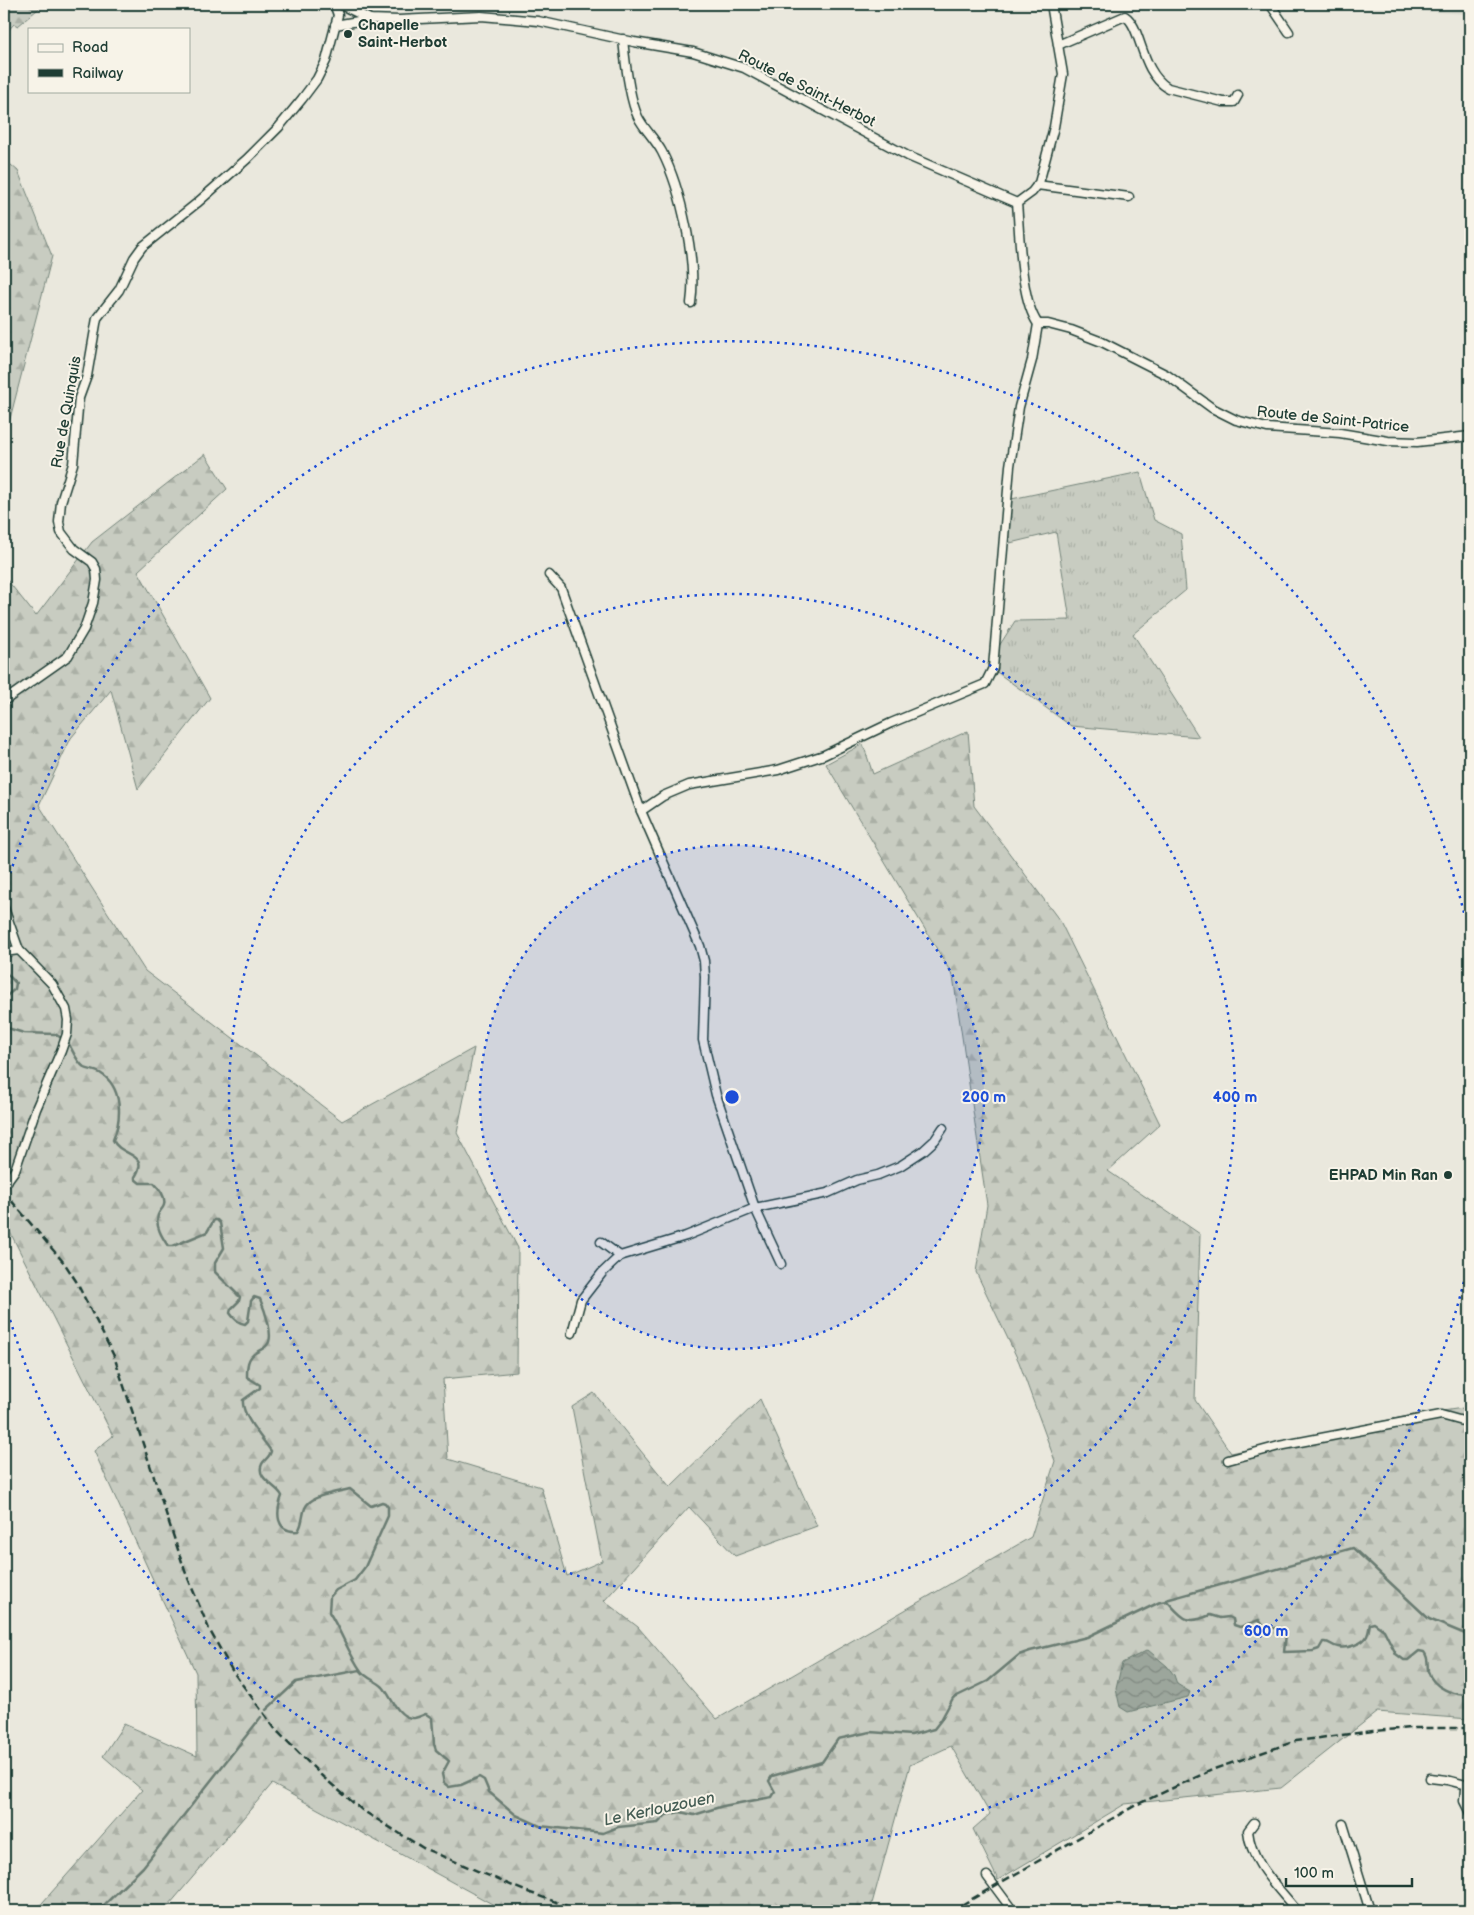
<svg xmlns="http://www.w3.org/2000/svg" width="1474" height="1915" font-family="'Balsamiq Sans',sans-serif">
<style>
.built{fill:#d9dacf}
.grass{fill:url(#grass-tufts);stroke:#74847a}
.forest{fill:url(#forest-firs);stroke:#74847a}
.water{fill:url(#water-waves);stroke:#6a7c72}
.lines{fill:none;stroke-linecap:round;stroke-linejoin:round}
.stream{stroke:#6a7c72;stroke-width:2.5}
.minor-casing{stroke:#1f3d34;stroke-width:11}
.tertiary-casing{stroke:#1f3d34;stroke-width:12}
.minor{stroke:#f7f3e8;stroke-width:8}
.tertiary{stroke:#f7f3e8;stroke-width:9}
.rail{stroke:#1f3d34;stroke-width:2.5;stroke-dasharray:8 4;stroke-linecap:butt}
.ring{fill:none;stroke:#1d4ed8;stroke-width:2.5;stroke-dasharray:2.5 5}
.poi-dot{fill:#1f3d34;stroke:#f7f3e8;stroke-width:2}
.labels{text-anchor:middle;stroke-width:4;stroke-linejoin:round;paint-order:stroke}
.poi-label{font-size:15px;font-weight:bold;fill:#1f3d34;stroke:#f7f3e8;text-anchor:start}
.street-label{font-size:15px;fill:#1f3d34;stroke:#f7f3e8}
.water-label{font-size:16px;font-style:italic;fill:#445c53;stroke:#f7f3e8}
.centre{fill:#1d4ed8;stroke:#f7f3e8;stroke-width:2.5}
.ring-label{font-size:15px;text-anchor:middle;font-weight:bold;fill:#1d4ed8;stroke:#f7f3e8;stroke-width:4;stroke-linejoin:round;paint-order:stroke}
</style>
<defs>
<pattern id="grass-tufts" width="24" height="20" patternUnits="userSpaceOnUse" patternTransform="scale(1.25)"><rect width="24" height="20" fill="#c8ccc1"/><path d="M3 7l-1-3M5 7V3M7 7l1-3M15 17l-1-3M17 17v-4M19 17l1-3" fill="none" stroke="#abb0a6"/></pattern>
<pattern id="forest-firs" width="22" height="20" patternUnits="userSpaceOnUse" patternTransform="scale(1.25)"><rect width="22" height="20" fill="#c8ccc1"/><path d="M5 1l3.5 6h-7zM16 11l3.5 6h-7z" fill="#abb0a6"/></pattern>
<pattern id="water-waves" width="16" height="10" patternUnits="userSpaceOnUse" patternTransform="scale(1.25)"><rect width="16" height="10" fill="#9ca69c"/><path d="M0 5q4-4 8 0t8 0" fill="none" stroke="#7f8880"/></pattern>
</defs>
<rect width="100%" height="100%" fill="#eae8dd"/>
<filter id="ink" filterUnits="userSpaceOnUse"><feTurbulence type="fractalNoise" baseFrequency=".02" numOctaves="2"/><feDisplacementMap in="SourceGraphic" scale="10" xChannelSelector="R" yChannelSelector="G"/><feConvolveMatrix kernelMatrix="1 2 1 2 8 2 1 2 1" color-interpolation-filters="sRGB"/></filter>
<g filter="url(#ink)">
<path class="built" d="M1416,4H1470V14L1416,11Z"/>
<path class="grass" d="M1140,472L1154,520L1181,534L1186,590L1133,634L1199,737L1071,726L987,665L1015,621L1070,620L1056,532L1010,543L1002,501Z"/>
<g class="forest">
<path d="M4,4H44L18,26L14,24L4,35Z"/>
<path d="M4,159L18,171L52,256L4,442Z"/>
<path d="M205,454L227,489L138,571L210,698L138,789L111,690L71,738L39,805L145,971L342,1121L474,1048L457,1133L518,1248L517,1372L443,1379L448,1459L541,1487L567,1576L602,1561L572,1407L594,1393L670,1487L760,1399L817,1526L735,1556L689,1507L604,1601L638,1627L717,1719L1031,1537L1055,1461L1019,1362L976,1272L987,1205L953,976L826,764L863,744L873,774L968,731L974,806L1060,921L1160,1124L1108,1171L1200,1234L1195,1400L1231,1453L1408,1416L1470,1407V1544L1469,1551L1470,1719L1377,1712L1281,1788L1125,1804L998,1880L973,1829L990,1814L951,1746L910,1765L870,1911H505L272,1784L164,1911H35L142,1790L103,1756L124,1724L197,1756L196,1673L94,1451L113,1436L9,1230L4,1232V576L36,616L92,542Z"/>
</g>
<path class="water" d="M1148,1650L1167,1666L1174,1675L1177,1684L1190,1692L1188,1697L1128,1712L1120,1707L1116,1689L1122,1663Z"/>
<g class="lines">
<g class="stream">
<path d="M4,971L16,983L15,989L4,998"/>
<path d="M4,1027L24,1033L55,1034L63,1039"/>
<path d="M67,1041C73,1050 76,1062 85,1068C89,1070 95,1070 100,1073C123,1087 122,1118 113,1140C120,1157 151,1152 135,1177V1179L140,1183H154C159,1188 166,1197 164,1205C163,1209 159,1211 158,1215C155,1226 162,1237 168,1246H173L207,1232L214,1220H217L220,1223L224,1248L215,1263V1272L240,1297L239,1301L231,1309L230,1313C234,1319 238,1323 245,1324L248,1321L251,1301L254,1297L260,1299C264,1308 275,1337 267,1345C265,1348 260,1350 257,1352C247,1357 247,1367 247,1377L260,1385V1388L243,1400C241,1415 263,1439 271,1451C270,1457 265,1459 262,1464C255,1479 278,1486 282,1496C276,1512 275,1533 298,1531C303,1524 302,1516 305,1508C310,1495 338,1492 350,1489L371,1506L382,1502L385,1503L388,1507V1516L365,1567L355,1580L336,1590L330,1597L329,1612C341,1631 348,1652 361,1671C367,1679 376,1680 383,1687C391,1696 397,1716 411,1718C416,1719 422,1715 426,1714L432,1718L434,1744L436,1750L449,1761L442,1774L444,1783L449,1787L461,1785L479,1777L484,1780L489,1792L516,1815L540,1826L603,1833L618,1827L658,1823L666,1815L680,1812L694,1815L723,1806L772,1797L775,1792L769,1781L772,1776L822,1762L838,1739L870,1732L911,1735L934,1729L941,1720L953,1698L988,1681L1019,1655L1030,1651L1087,1637L1160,1602L1167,1601C1183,1618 1186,1626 1210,1615L1220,1618L1229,1617L1233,1619L1234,1625L1240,1627L1259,1620L1265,1628H1282L1286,1634L1284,1652L1313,1651L1319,1649L1323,1642C1330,1641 1331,1646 1338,1647C1347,1649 1363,1644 1367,1636C1369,1632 1369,1627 1370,1624L1374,1623L1384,1630L1396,1654L1404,1660H1408L1419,1651L1424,1652C1429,1658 1427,1664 1428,1671C1432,1687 1455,1697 1470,1694"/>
<path d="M1166,1600L1353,1548L1429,1619L1470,1636"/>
<path d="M266,1710L296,1682L360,1670"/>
<path d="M98,1911L143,1867L261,1717"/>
</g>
<g class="minor-casing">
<g id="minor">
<path d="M339,4L370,19L399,20L481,16L538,21L634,42L693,52L744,68L908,156L1017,203"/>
<path d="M1270,4L1289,32"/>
<path d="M335,25L370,19"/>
<path d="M623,39C625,60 629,98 638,117C644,129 655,139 662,152C681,189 697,261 691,303"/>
<path d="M1058,45L1125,16C1142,27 1140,71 1168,88L1223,102H1234L1238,95"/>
<path d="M1037,185L1129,197"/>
<path d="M1038,324H1048L1071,330L1102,342L1167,375L1212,408L1236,420L1267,428L1340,433L1388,441L1417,442L1470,436"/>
<path d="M1038,324C1020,299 1020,236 1017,203L1032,192L1039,183L1054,127L1063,74L1051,4"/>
<path d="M549,575L561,588L641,811"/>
<path d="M4,701L68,656L84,629L93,603L97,580L96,569L92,562L74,549L61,532L59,522L61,502L73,464L79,398L87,376L97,318L119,290L134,258L142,247L197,203L247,159L279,127L302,99L317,79L326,61L338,15L334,4"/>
<path d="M4,908L19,950L52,984L66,1009L68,1020L67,1034L61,1051L36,1109L15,1170L7,1181"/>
<path d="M4,952L19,950"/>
<path d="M601,1242L620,1256L686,1236L755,1208L828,1193L857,1180L878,1175L900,1166L923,1151L935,1140L943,1128"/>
<path d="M781,1264L755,1208L716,1095L703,1040L705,977L704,961L700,946L641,811L663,796L689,785L778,770L824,755L891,723L985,684L993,668L1010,466L1019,407L1032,360L1038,324"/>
<path d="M572,1333L581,1300L602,1273L620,1256"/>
<path d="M1228,1460L1279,1446L1441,1415L1470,1423"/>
<path d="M1430,1778L1447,1780L1470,1786"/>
<path d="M1470,1788L1465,1789L1464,1801L1470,1813"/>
<path d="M1254,1823L1248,1831C1251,1863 1278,1887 1297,1911"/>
<path d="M1343,1824L1370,1911"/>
<path d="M987,1876L1013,1911"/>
</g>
</g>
<g class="tertiary-casing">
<path id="tertiary" d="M4,1183L7,1181"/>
</g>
<use href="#minor" class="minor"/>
<use href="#tertiary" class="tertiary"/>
<g class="rail">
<path d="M4,1192L65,1264L76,1281L114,1356L185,1571L209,1629L233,1672L276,1730L323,1777L362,1810L423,1848L525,1891L581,1911"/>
<path d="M951,1911L1136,1805L1214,1769L1296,1741L1373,1731L1411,1728H1470"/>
</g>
</g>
</g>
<circle cx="732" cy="1097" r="252" fill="#1d4ed8" fill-opacity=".12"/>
<g class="ring">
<circle cx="732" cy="1097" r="252"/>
<circle cx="732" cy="1097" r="503"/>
<path d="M1469 1260A755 755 0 0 1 4 1299M4 895A755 755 0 0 1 1469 934"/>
</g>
<g class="poi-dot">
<circle cx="348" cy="34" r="5"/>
<circle cx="1448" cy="1175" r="5"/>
</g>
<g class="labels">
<g class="poi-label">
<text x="358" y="30">Chapelle<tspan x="358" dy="17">Saint-Herbot</tspan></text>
<text x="1438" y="1180" text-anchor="end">EHPAD Min Ran</text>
</g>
<g class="street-label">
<text transform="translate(807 88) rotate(27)" y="5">Route de Saint-Herbot</text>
<text transform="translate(66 412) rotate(-80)" y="5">Rue de Quinquis</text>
<text transform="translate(1333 419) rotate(6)" y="5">Route de Saint-Patrice</text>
</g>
<g class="water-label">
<text transform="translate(659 1808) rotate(-12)" y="6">Le Kerlouzouen</text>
</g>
</g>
<circle cx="732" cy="1097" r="8" class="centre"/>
<g class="ring-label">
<text x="984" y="1102">200 m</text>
<text x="1235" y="1102">400 m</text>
<text x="1266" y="1636">600 m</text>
</g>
<rect width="1474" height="1915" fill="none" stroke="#f7f3e8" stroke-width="20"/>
<rect x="10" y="10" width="1454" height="1895" fill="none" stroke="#1f3d34" stroke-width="2" filter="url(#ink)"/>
<rect x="28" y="28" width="162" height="65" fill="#f7f3e8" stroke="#a1aaa0"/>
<rect x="38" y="44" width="25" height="8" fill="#f7f3e8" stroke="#a1aaa0"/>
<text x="72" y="52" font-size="15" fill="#1f3d34">Road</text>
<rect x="38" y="69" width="25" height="8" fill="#1f3d34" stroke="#a1aaa0"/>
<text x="72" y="78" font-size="15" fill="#1f3d34">Railway</text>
<path d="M1286 1878v8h126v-8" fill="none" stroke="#1f3d34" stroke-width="2.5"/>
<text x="1294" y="1878" font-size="15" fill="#1f3d34" stroke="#f7f3e8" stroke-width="4" paint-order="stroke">100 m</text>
</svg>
